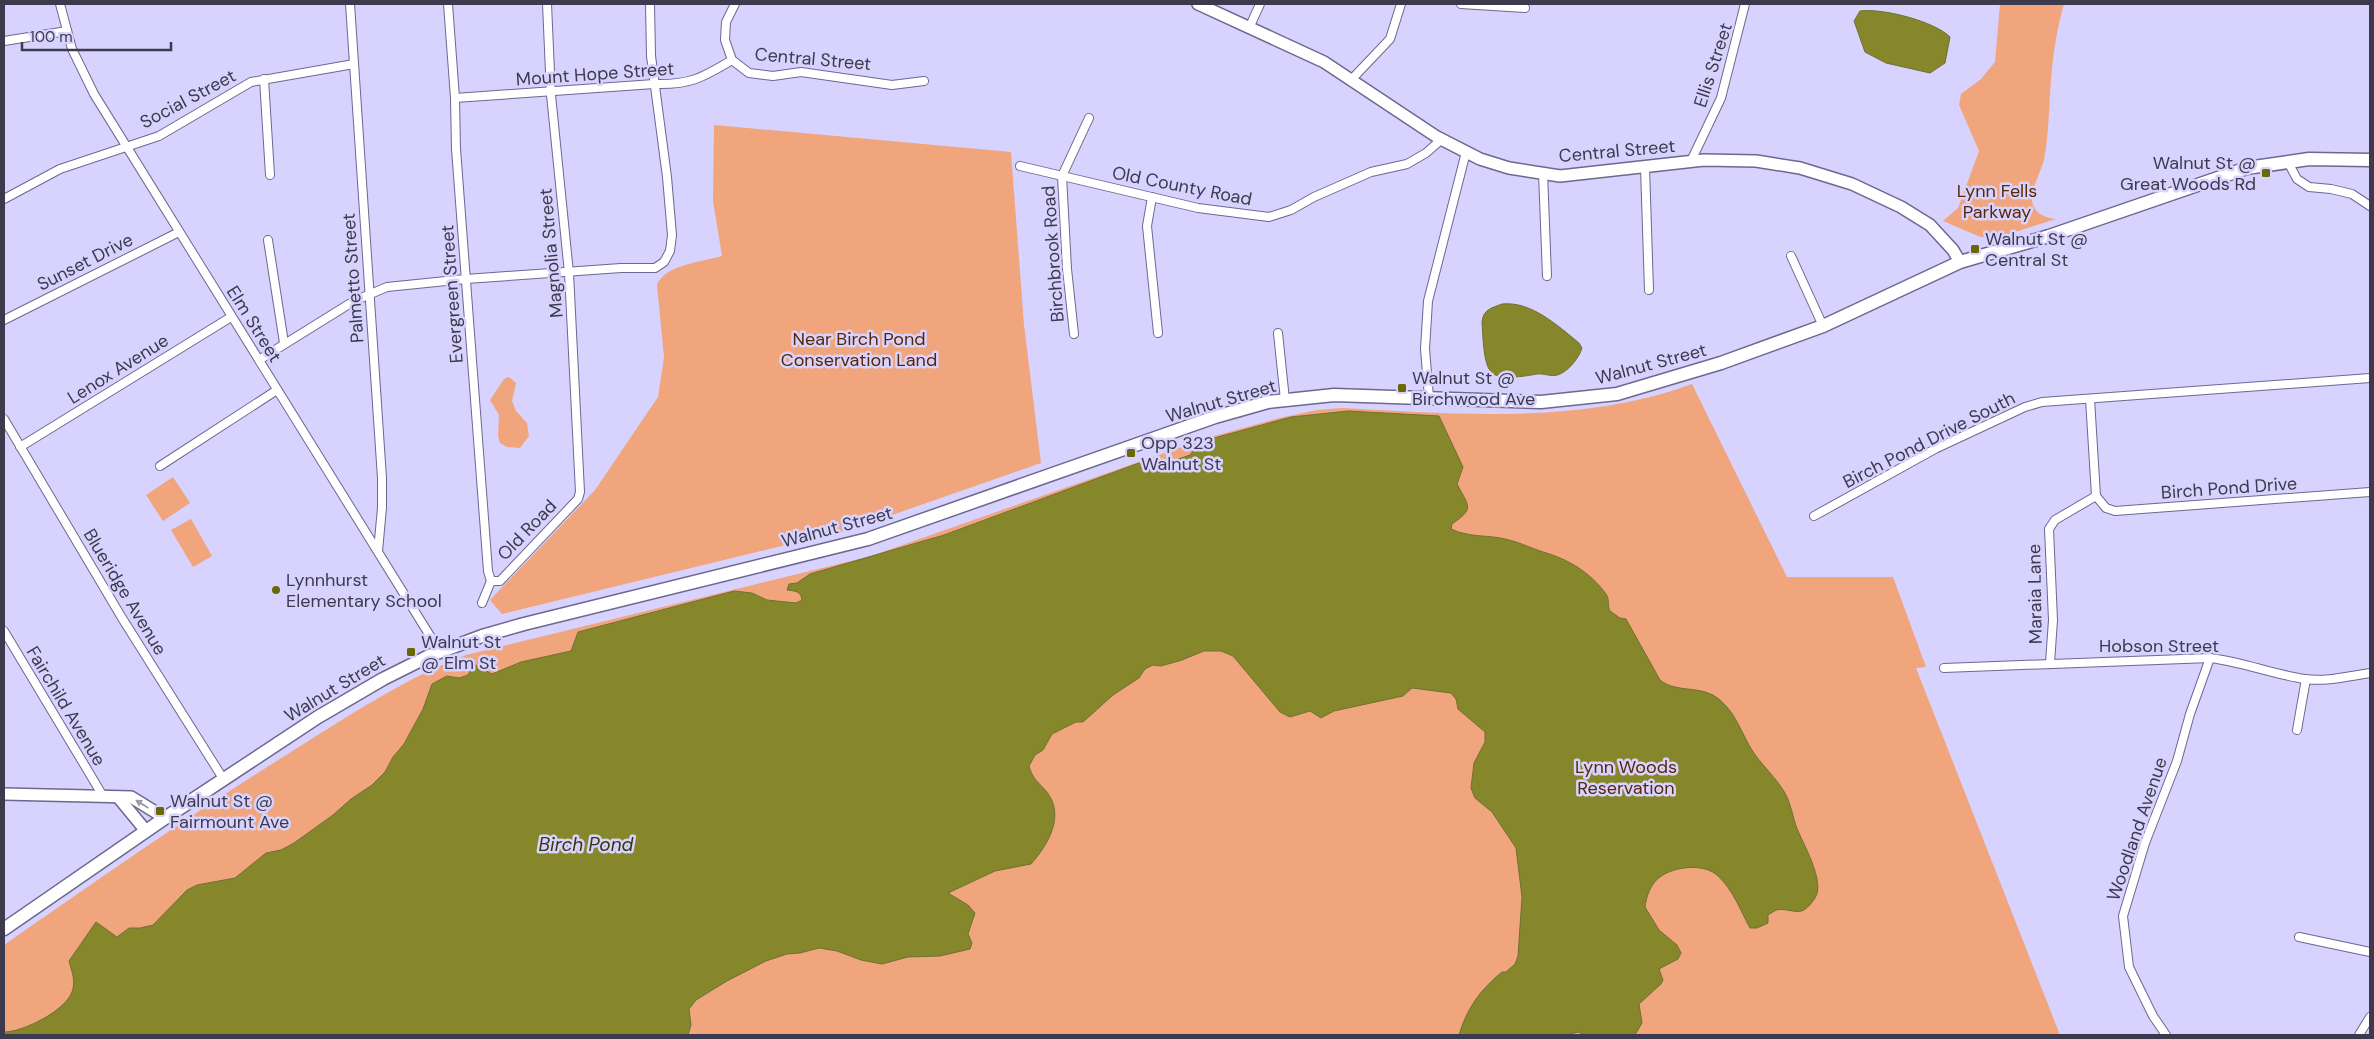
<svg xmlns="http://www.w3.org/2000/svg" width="2374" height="1039" font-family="'DM Sans',sans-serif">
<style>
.green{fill:#f1a57c}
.water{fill:#86872b;stroke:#707035}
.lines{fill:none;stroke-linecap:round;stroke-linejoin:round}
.street-casing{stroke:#6c688f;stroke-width:10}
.secondary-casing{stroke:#6c688f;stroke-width:14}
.primary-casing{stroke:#6c688f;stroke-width:15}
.street{stroke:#fff;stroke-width:8}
.secondary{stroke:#fff;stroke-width:11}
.primary{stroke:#fff;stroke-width:12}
.oneway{fill:#9e9ca6}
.poi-dot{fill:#696904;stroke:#d7d2fe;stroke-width:2}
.labels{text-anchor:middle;stroke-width:5;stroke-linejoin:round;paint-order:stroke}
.street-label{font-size:18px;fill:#3c3a4c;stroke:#d7d2fe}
.poi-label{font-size:18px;fill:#3c3a4c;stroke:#d7d2fe;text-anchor:start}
.park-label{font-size:18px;fill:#592704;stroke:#d7d2fe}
.water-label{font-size:19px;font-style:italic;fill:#36360f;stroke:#d7d2fe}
</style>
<rect width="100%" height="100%" fill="#d7d2fe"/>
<g class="green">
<path d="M2000,4H2064C2057,28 2053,54 2051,79C2049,106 2049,133 2044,160C2041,171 2031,190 2032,200C2033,213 2045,218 2056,219L1993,239L1978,236L1943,221L1958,208L1979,151L1959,105L1961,94L1981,79L1995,62Z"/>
<path d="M714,125L1011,152L1024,325L1041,463L852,529L502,614L490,600L595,490L658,397L664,357L657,285C665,264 703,262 722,256L713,201Z"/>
<path d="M509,377L516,383L512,401L516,411L527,423L529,436L520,448L507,447L500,443L498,436L499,415L490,400L504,379Z"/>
<path d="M1692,384L1787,577H1893L1926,667L1916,668L2060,1035H4V945C99,879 195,812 294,750C350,715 404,679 466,655L871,556L1207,438L1279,418L1317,410L1342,408C1458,414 1580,425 1692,384Z"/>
<path d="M173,477L190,503L163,521L146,495Z"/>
<path d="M191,519L212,556L193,567L171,530Z"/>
</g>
<g class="water">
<path d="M1860,11C1882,8 1934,21 1950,37L1945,63L1930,73L1886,63L1865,52L1854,21Z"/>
<path d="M1502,304C1531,301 1557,325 1579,343L1582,348C1579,358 1569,370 1560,374C1552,378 1545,373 1537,374C1526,376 1499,381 1491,372C1483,363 1483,335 1482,322C1483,310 1491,308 1502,304Z"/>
<path d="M1348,411L1439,416L1463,467L1457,484C1469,507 1475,508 1452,524L1451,529C1468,537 1483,535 1500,538C1517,541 1528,547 1543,552C1568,559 1590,572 1606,594C1610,600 1607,606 1610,611L1620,618L1626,619L1660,680C1677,694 1702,684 1720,700C1735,713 1740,729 1749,745C1759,764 1778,778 1787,797C1791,806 1793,817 1796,826C1802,842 1826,882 1815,898C1800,921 1794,907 1776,910L1768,915V923L1757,928H1750C1740,910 1734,891 1718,876C1705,863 1674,866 1660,877C1651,883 1646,897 1645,907L1659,930L1677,945L1681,953L1678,959L1659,969L1663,980L1661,984L1639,1004L1642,1023L1635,1035H1585L1578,1032L1566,1035H1459C1467,1008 1480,990 1502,972H1506L1515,964L1518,956L1522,897L1516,848L1492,812L1475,798L1471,788L1474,763L1485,742V732L1458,709L1456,699L1451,693L1412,688L1403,696L1334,711L1321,718L1310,711L1290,717L1280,712L1233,656L1221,651H1204L1182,660L1161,666L1153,665L1145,669L1139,678L1113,695L1083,722H1076L1052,734L1043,750L1035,755L1029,766C1032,778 1038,782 1046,791C1066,815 1048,845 1031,864L995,871L948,893L968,905L975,913L968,934L972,943L970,949L940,956L908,957L882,964L861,960L837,951L819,948L800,953L787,954L766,961L727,981L696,1000L689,1009L691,1025L688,1035H4V1032C23,1032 65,1011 72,992C76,981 72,972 69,961L96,922L117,937L129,928H140L153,925L187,890L197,885L235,878L266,853L281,850L294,843L333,815L351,799L372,785L385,772L393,757L404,744L423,709L432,684L447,676L459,678L468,675L474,664L492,674L521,662L571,651L578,632L734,591L752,593L767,600L796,603L802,600C801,591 795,591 787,590L789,584L797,583L810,574L944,535L1139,463L1147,470L1190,455L1196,447L1207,440L1291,417Z"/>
</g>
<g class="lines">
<g class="street-casing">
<g id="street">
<path d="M60,4L72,49L94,94L440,652"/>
<path d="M350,4L382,478V508L378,551"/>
<path d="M448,4L455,98L456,149L488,571L491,581"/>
<path d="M735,4L726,22L725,40L732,60L749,73L773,76L801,72L892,85L924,81"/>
<path d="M1461,4L1525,8"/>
<path d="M1250,26L1260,4"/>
<path d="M4,41L67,31"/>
<path d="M264,79L270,175"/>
<path d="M1352,79L1390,39L1401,4"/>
<path d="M455,98L654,84C690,85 702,78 732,60"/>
<path d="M1691,161L1721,98L1745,4"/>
<path d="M2288,162L2297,179L2309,187L2331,189L2352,194L2370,206"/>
<path d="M1020,166L1198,208L1269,217L1291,210L1314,197L1371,172L1407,164L1426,153L1442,139"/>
<path d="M1645,167L1649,290"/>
<path d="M1543,173L1547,276"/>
<path d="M1152,197L1147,226L1158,333"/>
<path d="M4,199L60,169L159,136L251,82L354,64"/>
<path d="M268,240L284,343"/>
<path d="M1791,256L1823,326"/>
<path d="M4,320L179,232"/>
<path d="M1278,333L1285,400"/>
<path d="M1074,334L1067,269L1062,176L1089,118"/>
<path d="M259,360L354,301L387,287L466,279L621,268H655L664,262L670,251L672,235L667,177L651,56L650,4"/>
<path d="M1429,397L1425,349L1428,301L1466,152"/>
<path d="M2090,399L2096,496"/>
<path d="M4,419L122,618L224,780"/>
<path d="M20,447L231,317"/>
<path d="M160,466L277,390"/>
<path d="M2096,496L2106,508L2115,511L2370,492"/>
<path d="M1814,516L1935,449L2025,407L2042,402L2370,378"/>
<path d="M482,603L491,581H500L578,499L580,492L569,273L551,95L547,4"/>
<path d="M4,631L103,796"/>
<path d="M2050,663L2053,620L2049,529L2055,520L2096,496"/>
<path d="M1944,668L2210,658C2243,662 2272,674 2305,679C2326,682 2349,676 2370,673"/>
<path d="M2297,730L2306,679"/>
<path d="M2299,937L2370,952"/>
<path d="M2166,1035L2153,1016L2129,967L2123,916L2145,843L2177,761L2190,714L2210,658"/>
<path d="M2359,1035L2370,1017"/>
</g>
</g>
<g class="secondary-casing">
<g id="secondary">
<path d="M1198,4L1324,62L1437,137L1480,159L1509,168L1560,176L1704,160L1756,161L1800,168L1852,184L1901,207L1930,225L1953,250L1960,262"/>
<path d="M4,794L131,797L165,818"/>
<path d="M118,797L146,831"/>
</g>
</g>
<g class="primary-casing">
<path id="primary" d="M4,929L165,818L318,717L383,679L429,656L482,636L524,624L868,539L1215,417L1268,402L1334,395L1541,402L1617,394L1721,363L1823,326L1960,262L2049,236L2247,168L2309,159L2370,160"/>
</g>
<use href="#street" class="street"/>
<use href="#secondary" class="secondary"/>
<use href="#primary" class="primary"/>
</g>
<defs><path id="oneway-solid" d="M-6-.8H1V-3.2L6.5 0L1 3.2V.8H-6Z" transform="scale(1.25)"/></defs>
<use class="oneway" href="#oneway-solid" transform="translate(142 804) rotate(-148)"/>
<g class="poi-dot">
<rect x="2261" y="168" width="10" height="10" rx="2.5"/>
<rect x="1970" y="244" width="10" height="10" rx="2.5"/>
<rect x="1397" y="383" width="10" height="10" rx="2.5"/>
<rect x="1126" y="448" width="10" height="10" rx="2.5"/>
<circle cx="276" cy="590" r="5"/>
<rect x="406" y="647" width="10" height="10" rx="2.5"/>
<rect x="155" y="806" width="10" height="10" rx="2.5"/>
</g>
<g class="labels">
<g class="street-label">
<text transform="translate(813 59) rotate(5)" y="6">Central Street</text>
<text transform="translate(1713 65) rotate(-72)" y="6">Ellis Street</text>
<text transform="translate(595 74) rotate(-4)" y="6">Mount Hope Street</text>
<text transform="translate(188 99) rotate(-28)" y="6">Social Street</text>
<text transform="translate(1617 151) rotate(-5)" y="6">Central Street</text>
<text transform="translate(1182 186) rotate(11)" y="6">Old County Road</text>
<text transform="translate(551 253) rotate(-95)" y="6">Magnolia Street</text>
<text transform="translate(1053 254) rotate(-94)" y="6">Birchbrook Road</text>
<text transform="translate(85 262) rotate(-27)" y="6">Sunset Drive</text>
<text transform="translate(353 278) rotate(-94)" y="6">Palmetto Street</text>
<text transform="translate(452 294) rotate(-94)" y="6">Evergreen Street</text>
<text transform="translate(254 324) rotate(58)" y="6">Elm Street</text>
<text transform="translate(1651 364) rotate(-15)" y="6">Walnut Street</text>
<text transform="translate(118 369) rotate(-32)" y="6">Lenox Avenue</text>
<text transform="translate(1221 401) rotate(-16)" y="6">Walnut Street</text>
<text transform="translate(1929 440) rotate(-27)" y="6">Birch Pond Drive South</text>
<text transform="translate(2229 488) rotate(-4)" y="6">Birch Pond Drive</text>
<text transform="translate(837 527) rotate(-15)" y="6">Walnut Street</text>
<text transform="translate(527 530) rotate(-46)" y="6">Old Road</text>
<text transform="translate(125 592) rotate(59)" y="6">Blueridge Avenue</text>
<text transform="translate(2035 594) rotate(-91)" y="6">Maraia Lane</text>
<text x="2159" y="652">Hobson Street</text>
<text transform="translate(335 688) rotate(-31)" y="6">Walnut Street</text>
<text transform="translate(66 706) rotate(59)" y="6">Fairchild Avenue</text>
<text transform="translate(2137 829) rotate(-71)" y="6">Woodland Avenue</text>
</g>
<g class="poi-label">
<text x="2256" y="169" text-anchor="end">Walnut St @<tspan x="2256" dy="21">Great Woods Rd</tspan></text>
<text x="1985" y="245">Walnut St @<tspan x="1985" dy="21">Central St</tspan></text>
<text x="1412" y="384">Walnut St @<tspan x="1412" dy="21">Birchwood Ave</tspan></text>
<text x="1141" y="449">Opp 323<tspan x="1141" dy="21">Walnut St</tspan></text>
<text x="286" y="586">Lynnhurst<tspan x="286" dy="21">Elementary School</tspan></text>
<text x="421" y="648">Walnut St<tspan x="421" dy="21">@ Elm St</tspan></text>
<text x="170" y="807">Walnut St @<tspan x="170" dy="21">Fairmount Ave</tspan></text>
</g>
<g class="park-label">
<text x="1997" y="197">Lynn Fells<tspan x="1997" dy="21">Parkway</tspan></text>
<text x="859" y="345">Near Birch Pond<tspan x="859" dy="21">Conservation Land</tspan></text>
<text x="1626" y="773">Lynn Woods<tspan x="1626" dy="21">Reservation</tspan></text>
</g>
<g class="water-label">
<text x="586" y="851">Birch Pond</text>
</g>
</g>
<rect width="2374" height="1039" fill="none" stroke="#3c3a4c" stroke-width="10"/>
<path d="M22 42v8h149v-8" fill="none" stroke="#3c3a4c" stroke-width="2.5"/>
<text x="30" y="42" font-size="15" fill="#3c3a4c" stroke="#d7d2fe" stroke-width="4" paint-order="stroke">100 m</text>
</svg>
